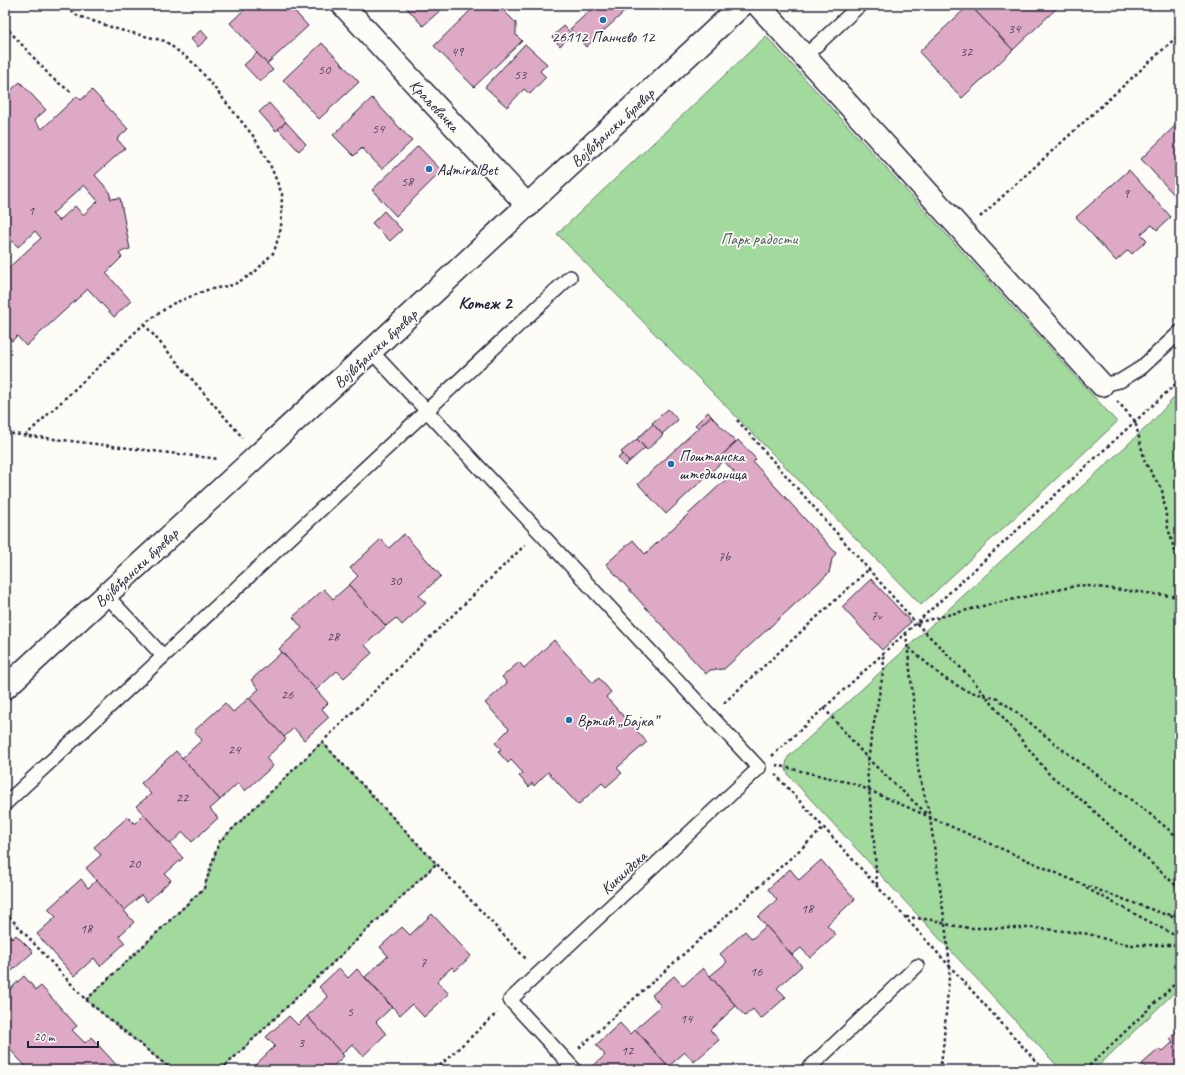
<svg xmlns="http://www.w3.org/2000/svg" width="1185" height="1075" font-family="Caveat,sans-serif">
<style>
.green{fill:#a2d99d;stroke:#627e6c}
.building{fill:#dda9c5;stroke:#22223b;fill-rule:evenodd}
.lines{fill:none;stroke-linecap:round;stroke-linejoin:round}
.service-casing{stroke:#22223b;stroke-width:16}
.minor-casing{stroke:#22223b;stroke-width:25}
.path{stroke:#22223b;stroke-width:2.5;stroke-dasharray:3 3;stroke-linecap:butt}
.service{stroke:#fdfcf7;stroke-width:13}
.minor{stroke:#fdfcf7;stroke-width:22}
.poi-dot{fill:#1f6fb2;stroke:#fdfcf7;stroke-width:1.5}
.labels{text-anchor:middle;stroke-width:3.5;stroke-linejoin:round;paint-order:stroke}
.number-label{font-size:14px;fill:#51445e}
.poi-label{font-size:16px;fill:#22223b;stroke:#fdfcf7;text-anchor:start}
.street-label{font-size:16px;fill:#22223b;stroke:#fdfcf7}
.park-label{font-size:16px;fill:#485958;stroke:#fdfcf7}
.quarter-label{font-size:18px;font-weight:bold;fill:#22223b;stroke:#fdfcf7}
</style>
<rect width="100%" height="100%" fill="#fdfcf7"/>
<filter id="ink" filterUnits="userSpaceOnUse"><feTurbulence type="fractalNoise" baseFrequency=".025" numOctaves="2"/><feDisplacementMap in="SourceGraphic" scale="8" xChannelSelector="R" yChannelSelector="G"/><feConvolveMatrix kernelMatrix="1 2 1 2 8 2 1 2 1" color-interpolation-filters="sRGB"/></filter>
<g filter="url(#ink)">
<g class="green">
<path d="M766,36L1117,422L921,605L557,234Z"/>
<path d="M1180,391V987L1094,1070H1061L790,777C785,770 785,766 788,757L1151,423Z"/>
<path d="M322,742L436,864L221,1070H172L86,1000L204,888L219,842Z"/>
</g>
<g class="building">
<path d="M249,5H289L308,26L267,64L230,23Z"/>
<path d="M404,5H446L423,26Z"/>
<path d="M476,5L479,9L483,5H487L492,10H503L516,23V35L522,41L474,87L434,46Z"/>
<path d="M596,5H632L586,47L570,29Z"/>
<path d="M969,5H970L1013,50L962,98L919,52Z"/>
<path d="M970,5H1060L1013,50Z"/>
<path d="M564,26L572,34L560,46L552,37Z"/>
<path d="M201,30L208,38L198,47L191,39Z"/>
<path d="M322,43L359,82L319,119L283,80Z"/>
<path d="M525,44L547,64L540,71L546,77L530,94L524,89L507,107L485,87Z"/>
<path d="M257,53L273,70L260,82L244,65Z"/>
<path d="M20,82L46,110L34,120L42,129L77,96L81,100L92,90L128,129L117,139L125,148L95,175L109,191L111,199L120,198L130,249L123,251L119,254L122,257L106,273L131,301L114,317L88,289L26,346L17,336L12,341L5,334V271L41,238L35,231L18,247L5,233V88L9,92ZM84,185L98,201L83,215L75,206L59,221L52,214Z"/>
<path d="M372,98L412,141L382,169L362,148L354,156L333,135Z"/>
<path d="M269,103L286,122L276,131L259,112Z"/>
<path d="M1180,121V201L1141,159Z"/>
<path d="M286,122L306,144L299,151L278,129Z"/>
<path d="M418,146L442,171L396,216L372,190Z"/>
<path d="M1129,170L1171,217L1157,230L1152,225L1141,234L1147,240L1132,254L1128,250L1116,261L1076,217Z"/>
<path d="M384,211L402,230L390,241L372,223Z"/>
<path d="M668,409L678,420L662,434L652,423Z"/>
<path d="M708,412L711,416L698,428L695,425Z"/>
<path d="M711,416L736,442L720,457L724,460L666,514L638,484Z"/>
<path d="M653,424L663,435L647,450L637,439Z"/>
<path d="M637,439L645,448L629,462L621,452Z"/>
<path d="M738,440L756,459L753,462L836,553L832,559L829,573L724,669L710,670L706,674L606,564L633,540L645,554L734,472L720,457Z"/>
<path d="M623,454L629,462L625,466L618,458Z"/>
<path d="M404,534L441,576L419,596L426,603L402,625L396,618L386,626L349,585L358,576L350,568L381,539L389,548Z"/>
<path d="M871,579L911,622L882,650L842,607Z"/>
<path d="M349,585L386,626L365,645L372,653L344,678L337,671L316,690L279,649L302,628L293,617L324,589L333,599Z"/>
<path d="M554,640L593,683L599,678L611,692L606,697L647,742L617,768L622,773L606,787L602,783L578,805L548,772L534,786L532,783L529,787L519,776L523,773L511,760L508,763L498,752L501,749L495,743L509,729L485,703L507,683L502,677L519,662L524,668Z"/>
<path d="M282,652L328,703L322,709L329,717L304,740L294,728L284,737L249,698L259,689L251,680Z"/>
<path d="M249,698L286,739L266,758L273,766L245,791L238,783L220,800L182,758L202,740L194,731L225,703L233,712Z"/>
<path d="M176,751L220,800L210,809L218,818L192,842L183,832L170,844L136,806L151,794L141,783Z"/>
<path d="M144,815L183,858L165,874L171,880L147,902L141,895L124,911L86,868L101,855L94,847L128,817L135,824Z"/>
<path d="M821,860L855,899L827,925L836,935L810,958L801,948L792,955L758,917L777,900L768,889L790,869L799,880Z"/>
<path d="M81,879L88,888L97,880L134,922L119,936L125,943L100,966L94,958L74,976L37,934L56,917L48,909Z"/>
<path d="M432,914L471,956L455,971L452,967L437,981L449,994L424,1017L412,1004L400,1015L365,977L388,956L380,947L402,927L410,935Z"/>
<path d="M766,926L802,966L777,988L786,997L761,1019L753,1009L745,1016L710,976L727,962L720,954L745,931L752,939Z"/>
<path d="M5,931L12,939L16,935L33,952L5,977Z"/>
<path d="M339,968L348,978L357,969L392,1007L376,1022L386,1034L363,1056L352,1044L342,1054L307,1016L328,997L319,987Z"/>
<path d="M703,968L736,1006L710,1030L719,1040L694,1062L685,1052L668,1067L635,1029L661,1006L652,995L674,976L683,986Z"/>
<path d="M24,976L36,990L41,986L77,1026L72,1030L85,1043L91,1037L121,1070H29L5,1044V994Z"/>
<path d="M289,1016L298,1025L307,1016L344,1056L329,1070H256L253,1067L275,1046L266,1037Z"/>
<path d="M620,1023L630,1034L635,1029L668,1067L665,1070H589L605,1055L596,1045Z"/>
<path d="M1180,1028V1070H1144L1146,1068L1142,1064L1159,1049L1162,1052L1173,1042L1170,1038Z"/>
</g>
<g class="lines">
<g class="service-casing">
<g id="service">
<path d="M805,56L860,5"/>
<path d="M371,351L759,768L510,1000L575,1070"/>
<path d="M1102,385L1120,381L1141,368L1180,332"/>
<path d="M106,595L163,656"/>
<path d="M5,804L570,277"/>
<path d="M807,1070L917,966"/>
</g>
</g>
<g class="minor-casing">
<g id="minor">
<path d="M343,5L528,206"/>
<path d="M758,5L1102,385"/>
<path d="M5,688L371,351L742,5"/>
</g>
</g>
<g class="path">
<path d="M5,26L52,78L71,92"/>
<path d="M980,217L1180,34"/>
<path d="M144,324L243,438"/>
<path d="M1117,401L1135,421L1145,462L1162,490L1168,528L1180,568"/>
<path d="M737,420L916,623"/>
<path d="M5,433L219,459"/>
<path d="M25,436L144,324L172,304L207,290L233,285L254,273L274,252L281,228L282,194L271,167L254,137L196,65L165,41L120,30L78,16L62,5"/>
<path d="M1180,597L1080,585L987,605L916,623L972,679L1049,774L1085,803L1180,889"/>
<path d="M906,633L913,698L918,769L930,817L945,924L950,966L943,1049L940,1070"/>
<path d="M909,648L944,678L967,691L998,699L1023,717L1059,747L1145,810L1180,839"/>
<path d="M724,703L869,569"/>
<path d="M824,708L868,759L928,815"/>
<path d="M322,742L527,960"/>
<path d="M772,756L1180,380"/>
<path d="M776,765L855,784L1079,883L1164,914L1180,915"/>
<path d="M775,774L1044,1070"/>
<path d="M877,885L873,829L867,770L871,739L884,668L883,654"/>
<path d="M1086,888L1180,938"/>
<path d="M5,912L86,1000L172,1070"/>
<path d="M1170,916L1180,918"/>
<path d="M906,917L933,920L950,925L970,928H1034L1063,931L1089,934L1115,942L1133,945H1180"/>
<path d="M86,1000L204,888L219,842L525,545"/>
<path d="M579,1048L824,828"/>
<path d="M5,1062L13,1070"/>
<path d="M221,1070L436,864"/>
<path d="M435,1070L497,1013"/>
<path d="M1085,1070L1180,979"/>
</g>
<use href="#service" class="service"/>
<use href="#minor" class="minor"/>
</g>
</g>
<g class="poi-dot">
<circle cx="603" cy="20" r="4"/>
<circle cx="429" cy="169" r="4"/>
<circle cx="671" cy="464" r="4"/>
<circle cx="569" cy="720" r="4"/>
</g>
<g class="labels">
<g class="number-label">
<text x="1014" y="33">34</text>
<text x="457" y="56">49</text>
<text x="966" y="56">32</text>
<text x="324" y="74">50</text>
<text x="520" y="79">53</text>
<text x="378" y="133">54</text>
<text x="407" y="186">58</text>
<text x="1126" y="198">9</text>
<text x="31" y="215">1</text>
<text x="724" y="561">7b</text>
<text x="395" y="585">30</text>
<text x="876" y="620">7v</text>
<text x="333" y="641">28</text>
<text x="287" y="699">26</text>
<text x="234" y="754">24</text>
<text x="182" y="802">22</text>
<text x="134" y="868">20</text>
<text x="807" y="913">18</text>
<text x="86" y="933">18</text>
<text x="423" y="967">7</text>
<text x="756" y="976">16</text>
<text x="350" y="1016">5</text>
<text x="686" y="1023">14</text>
<text x="301" y="1047">3</text>
<text x="627" y="1055">12</text>
</g>
<g class="poi-label">
<text x="603" y="42" text-anchor="middle">26112 Панчево 12</text>
<text x="437" y="175">AdmiralBet</text>
<text x="679" y="461">Поштанска<tspan x="679" dy="18">штедионица</tspan></text>
<text x="577" y="726">Вртић „Бајка”</text>
</g>
<g class="street-label">
<text transform="translate(435 105) rotate(47)" y="6">Краљевачка</text>
<text transform="translate(612 127) rotate(-43)" y="6">Војвођански булевар</text>
<text transform="translate(375 348) rotate(-43)" y="6">Војвођански булевар</text>
<text transform="translate(136 567) rotate(-43)" y="6">Војвођански булевар</text>
<text transform="translate(623 872) rotate(-43)" y="6">Кикиндска</text>
</g>
<g class="park-label">
<text x="759" y="244">Парк радости</text>
</g>
<g class="quarter-label">
<text x="485" y="309">Котеж 2</text>
</g>
</g>
<rect width="1185" height="1075" fill="none" stroke="#fdfcf7" stroke-width="20"/>
<rect x="10" y="10" width="1165" height="1055" fill="none" stroke="#22223b" stroke-width="1.5" filter="url(#ink)"/>
<path d="M28 1041v6h70v-6" fill="none" stroke="#22223b" stroke-width="2"/>
<text x="34" y="1041" font-size="12" fill="#22223b" stroke="#fdfcf7" stroke-width="3" paint-order="stroke">20 m</text>
</svg>
